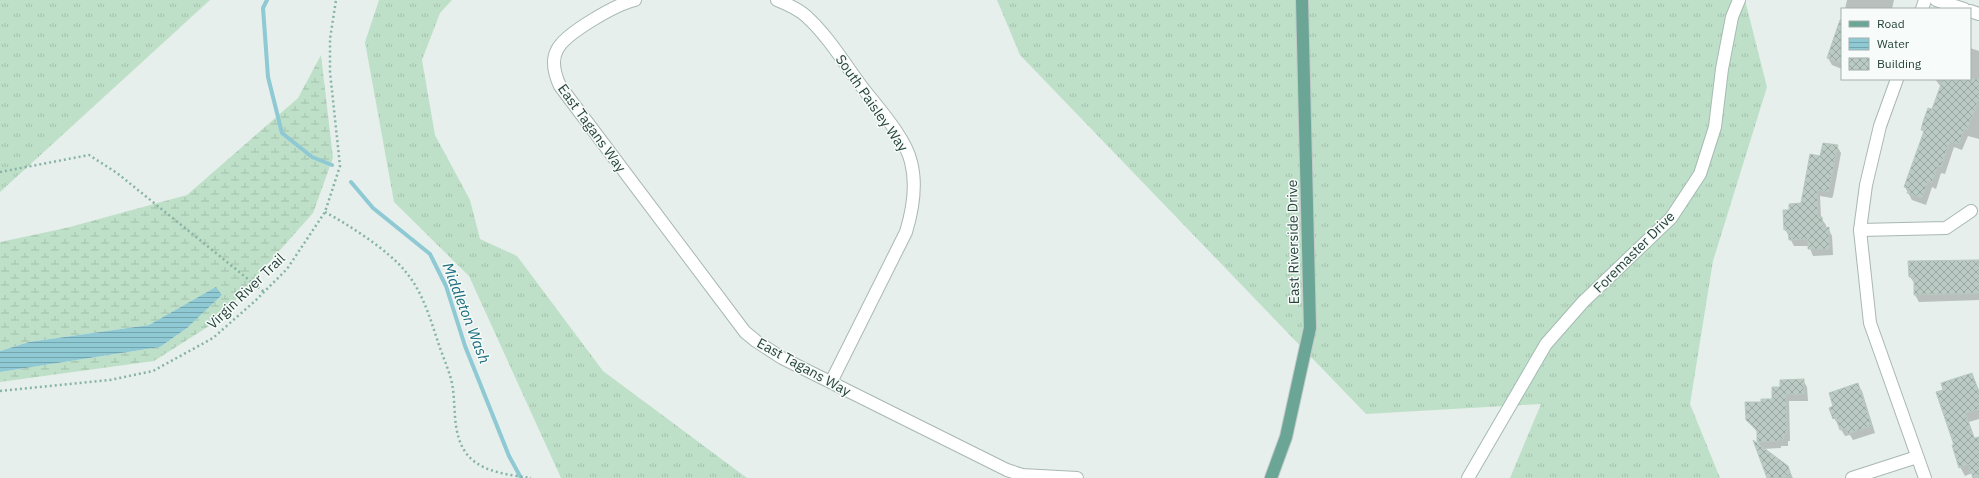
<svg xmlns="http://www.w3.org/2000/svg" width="1979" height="478" font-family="'IBM Plex Sans',sans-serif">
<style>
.grass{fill:url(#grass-tufts)}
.wetland{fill:url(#wetland-marsh)}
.water{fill:url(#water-rules)}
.shadow{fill:#0003}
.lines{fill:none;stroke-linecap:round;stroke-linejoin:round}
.stream{stroke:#8ec9d4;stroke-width:4}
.building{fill:url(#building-cross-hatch);stroke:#b8c9c2}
.minor-casing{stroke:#a8b8b2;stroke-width:14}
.secondary-casing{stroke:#a4bbb3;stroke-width:14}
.primary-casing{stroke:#c2cac8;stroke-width:14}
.path{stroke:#86b3a5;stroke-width:2.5;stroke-dasharray:2 3;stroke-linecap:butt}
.minor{stroke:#fff;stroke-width:12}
.secondary{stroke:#fff;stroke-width:12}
.primary{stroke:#6aa596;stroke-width:12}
.labels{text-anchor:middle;stroke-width:3;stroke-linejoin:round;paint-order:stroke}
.street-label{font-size:14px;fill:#24423a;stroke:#f7fbf9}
.water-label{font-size:15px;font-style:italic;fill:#1c6f80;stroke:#f7fbf9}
</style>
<defs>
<pattern id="grass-tufts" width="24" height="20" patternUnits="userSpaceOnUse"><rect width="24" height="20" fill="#bfe0c8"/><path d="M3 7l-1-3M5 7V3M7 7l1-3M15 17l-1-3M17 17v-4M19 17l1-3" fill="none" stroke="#a4c1ad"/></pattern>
<pattern id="wetland-marsh" width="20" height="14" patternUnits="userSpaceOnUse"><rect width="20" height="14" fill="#bfe0c8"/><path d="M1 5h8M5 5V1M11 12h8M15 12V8" fill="none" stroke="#a4c1ad"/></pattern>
<pattern id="water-rules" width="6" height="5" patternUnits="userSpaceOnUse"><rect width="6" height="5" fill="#8ec9d4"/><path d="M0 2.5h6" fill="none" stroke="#74a5ad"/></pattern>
<pattern id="building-cross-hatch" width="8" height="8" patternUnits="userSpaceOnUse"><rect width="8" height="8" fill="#bbcac4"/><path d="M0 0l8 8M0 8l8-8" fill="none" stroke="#98a6a0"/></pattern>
</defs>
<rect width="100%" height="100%" fill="#e6efeb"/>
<g class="grass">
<path d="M0,0H210L0,192Z"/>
<path d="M379,0H452L440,13L422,60L435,135L470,200L480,239L517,256L603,371L747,478H561L469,276L394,202L365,42Z"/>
<path d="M997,0H1745L1767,87L1713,261L1690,404L1720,478H1510L1541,404L1366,414L1020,55Z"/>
</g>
<path class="wetland" d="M321,55L333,158L313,213L217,321L154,361L0,382V372L160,347L187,328L222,295L216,288L149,325L29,342L0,351V242L66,228L187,195L298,98Z"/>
<path class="water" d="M216,287L222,295L187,328L160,347L0,372V351L29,342L149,325Z"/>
<g class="shadow">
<path d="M1847,0H1894L1892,9H1845Z"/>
<path d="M1842,17V69L1832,65L1828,58Z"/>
<path d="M1970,48L1979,51V139L1968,136L1962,150L1954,147L1945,174L1941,173L1936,189L1932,187L1926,205L1912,200L1905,187L1924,133L1922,130L1932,111L1941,87L1935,79H1970Z"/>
<path d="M1837,146L1841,153L1833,196L1832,198L1820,196L1821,218L1826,225V229L1828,228L1832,236L1833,255L1813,256L1809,246H1794L1785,229L1790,211L1801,204L1821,157Z"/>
<path d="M1979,260V300L1919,302L1915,295V284L1910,277Z"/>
<path d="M1972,374L1979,390V419L1969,422L1975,439L1979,438V478H1974L1972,473L1965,476L1960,467L1945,390Z"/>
<path d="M1803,380L1807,387L1808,401H1789L1790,441H1788V446H1781V448L1763,449L1787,466L1793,478H1768L1761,448L1758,442V433L1747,420L1762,403L1773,400L1781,388Z"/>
<path d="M1858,385L1862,391L1875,433L1853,440L1850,435L1845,436L1834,418V407Z"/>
</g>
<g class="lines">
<g class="stream">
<path d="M267,0L263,8L268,77L282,133L312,157L332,165"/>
<path d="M351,182L373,208L430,254L446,286L465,346L509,456L521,478"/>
</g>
</g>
<g class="building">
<path d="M1840,20H1842V63L1827,58Z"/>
<path d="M1943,79H1979V98L1967,130L1964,129L1959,144L1950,141L1941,167L1938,166L1932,182L1928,181L1922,198L1907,193L1909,189L1904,187L1924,131L1921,130L1923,122L1928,108L1932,109Z"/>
<path d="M1823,143L1838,145L1829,189L1828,192L1817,190L1818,217H1822L1823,228L1829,227V249H1808V239L1789,240L1788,230H1784L1783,210H1789V204L1801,203L1810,154L1820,156Z"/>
<path d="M1979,260V293L1914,295V277H1909L1908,261Z"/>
<path d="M1972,373L1979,393V409L1965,413L1974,438L1979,437V478H1973L1968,464L1959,468L1952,445H1954L1936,392L1943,390L1941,383Z"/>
<path d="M1804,379V394H1786L1787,434H1784V439H1778V441L1757,442V430L1746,420L1745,402H1761V399H1772V387H1780V380Z"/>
<path d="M1858,383L1872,426L1848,434L1846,428L1840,430L1836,418L1833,419L1829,408L1833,406L1829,393Z"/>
<path d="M1753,440L1788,466L1791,475L1782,478H1767Z"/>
</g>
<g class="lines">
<g class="minor-casing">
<g id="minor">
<path d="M635,0C617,4 565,33 557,50C551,61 555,75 560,86L745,332L756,341L782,358L1007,470L1022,475L1077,478"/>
<path d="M777,0C787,4 798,9 806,16C827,35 843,61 859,83C876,106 905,136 911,162C917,185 913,209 906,232L831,382"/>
<path d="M1936,0L1964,9"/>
<path d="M1922,9L1925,0"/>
<path d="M1970,11L1979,14"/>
<path d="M1897,79L1880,126L1866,185L1860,230L1870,323L1925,478"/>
<path d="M1860,230L1946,228L1971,211"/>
<path d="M1852,478L1917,457"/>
</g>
</g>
<g class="secondary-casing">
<path id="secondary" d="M1468,478L1546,344L1583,302L1671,218L1700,174L1715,127L1722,69L1732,17L1739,0"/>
</g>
<g class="primary-casing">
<path id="primary" d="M1271,478L1286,437L1310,328L1302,0"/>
</g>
<g class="path">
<path d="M0,172L89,155L117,173L264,292"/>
<path d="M325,212C349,225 388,250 405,271C422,291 429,315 437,339C441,352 447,365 451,379C457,402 451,428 464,450C477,472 509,475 531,478"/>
<path d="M0,391L110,380L153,371L213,338L255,301L287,269L325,212L340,166L330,72V39L336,0"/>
</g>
<use href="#minor" class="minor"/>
<use href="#secondary" class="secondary"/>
<use href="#primary" class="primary"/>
</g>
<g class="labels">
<g class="street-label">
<text transform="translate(872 103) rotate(55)" y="5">South Paisley Way</text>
<text transform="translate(592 128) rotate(54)" y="5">East Tagans Way</text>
<text transform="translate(1293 242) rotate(-91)" y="5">East Riverside Drive</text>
<text transform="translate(1634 252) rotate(-45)" y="5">Foremaster Drive</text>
<text transform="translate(246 291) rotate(-44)" y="5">Virgin River Trail</text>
<text transform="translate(804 367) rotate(29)" y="5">East Tagans Way</text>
</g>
<g class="water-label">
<text transform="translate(466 313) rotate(69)" y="5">Middleton Wash</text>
</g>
</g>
<rect x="1841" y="8" width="130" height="72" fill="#f7fbf9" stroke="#a3b1ad"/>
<rect x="1849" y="21" width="20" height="6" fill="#6aa596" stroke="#a3b1ad"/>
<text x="1877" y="28" font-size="12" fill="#24423a">Road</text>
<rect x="1849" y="38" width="20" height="12" fill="url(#water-rules)" stroke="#a3b1ad"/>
<text x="1877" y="48" font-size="12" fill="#24423a">Water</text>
<rect x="1849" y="58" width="20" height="12" fill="url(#building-cross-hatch)" stroke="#a3b1ad"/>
<text x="1877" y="68" font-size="12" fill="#24423a">Building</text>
</svg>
